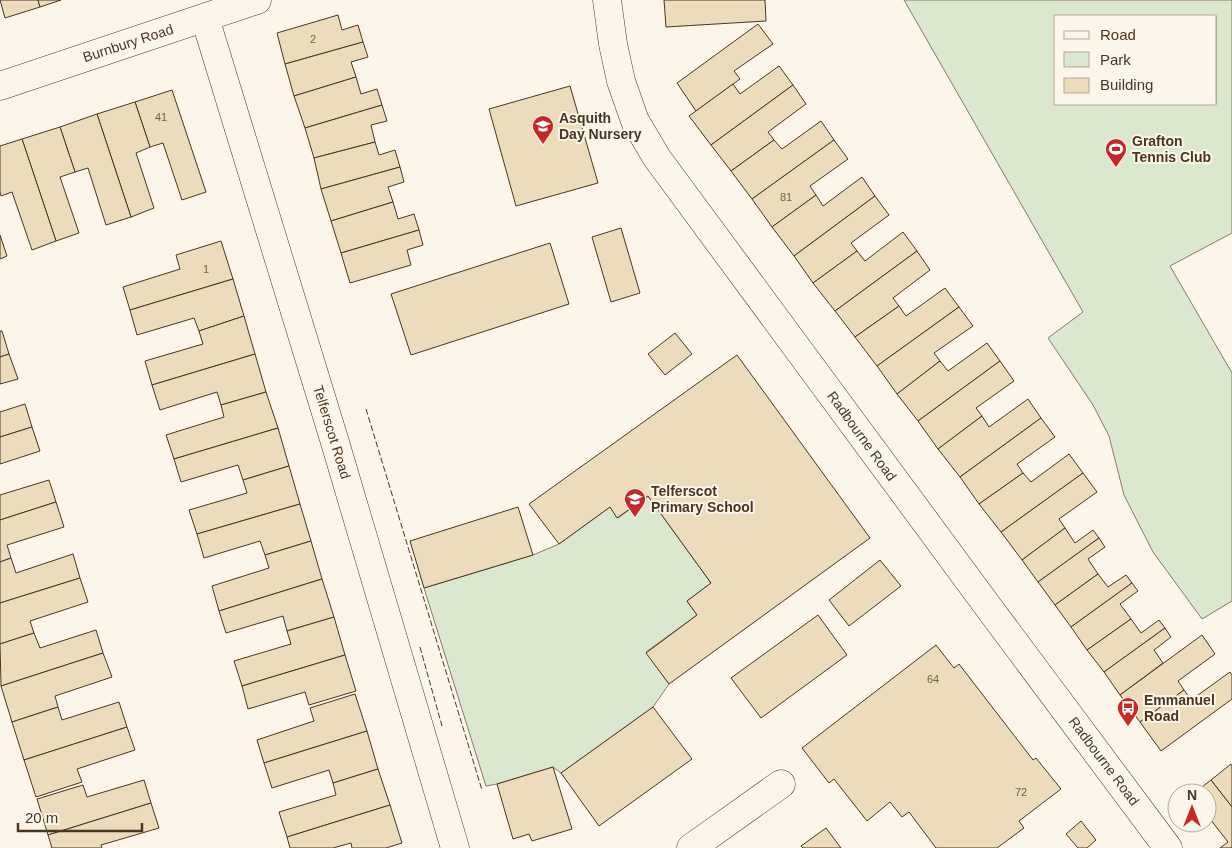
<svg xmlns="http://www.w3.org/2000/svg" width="1232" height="848" font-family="Helvetica,sans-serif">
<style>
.green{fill:#dce7d0;stroke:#887966;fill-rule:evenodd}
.building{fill:#ecdcbc;stroke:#4a3520}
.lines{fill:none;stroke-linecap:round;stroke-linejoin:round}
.street-casing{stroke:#4a3520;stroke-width:29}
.street{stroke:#fbf6e9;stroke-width:28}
.fence{stroke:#4a3520;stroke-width:1;stroke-dasharray:6 2.5;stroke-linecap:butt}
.labels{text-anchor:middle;stroke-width:4;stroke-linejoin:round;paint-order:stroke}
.number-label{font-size:11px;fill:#725f47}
.street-label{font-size:14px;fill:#4a3520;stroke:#fbf6e9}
.poi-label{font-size:14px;font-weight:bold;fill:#4a3520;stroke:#fbf6e9;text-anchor:start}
</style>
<rect width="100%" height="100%" fill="#fbf6e9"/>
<g class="green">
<path d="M904,0H1232V233L1170,266L1232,373V601L1202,619L1153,552L1124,495L1109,436L1093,405L1048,338L1083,312ZM1056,16H1216V104H1056Z"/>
<path d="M648,496L711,583L687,601L697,615L646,652L669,684L653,707L561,773L553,767L497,784L486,786L424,588L533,555L559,544L610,507L618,518Z"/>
</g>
<g class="building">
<path d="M0,0H38L40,7L5,18Z"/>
<path d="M38,0H61L40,7Z"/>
<path d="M664,0H765L766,21L666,27Z"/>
<path d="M338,15L342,30L358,25L363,42L285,64L277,33Z"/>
<path d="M758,24L773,44L734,71L740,79L696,111L677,83Z"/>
<path d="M363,42L368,57L351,62L356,77L294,96L285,64Z"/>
<path d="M779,66L793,85L711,145L689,116L733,84L740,94Z"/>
<path d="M356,77L361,94L377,89L382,105L305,128L294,96Z"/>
<path d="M793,85L806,104L768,132L774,140L731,171L711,145Z"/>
<path d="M570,86L598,183L516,206L489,109Z"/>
<path d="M172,90L206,192L182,200L163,143L150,147L135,102Z"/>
<path d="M135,102L150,147L136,153L154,208L131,217L97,114Z"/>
<path d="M382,105L387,121L371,125L375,142L314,158L305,128Z"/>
<path d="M97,114L131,217L106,225L88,168L75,172L60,127Z"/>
<path d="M821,121L834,140L752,199L731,171L774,140L782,149Z"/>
<path d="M60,127L75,172L60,177L79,233L56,241L22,139Z"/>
<path d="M22,139L56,241L32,250L12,192L1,196L0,192V146Z"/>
<path d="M834,140L848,159L810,186L816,195L772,227L752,199Z"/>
<path d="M375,142L379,155L395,150L400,167L321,189L314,158Z"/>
<path d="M400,167L404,182L388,187L393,202L331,221L321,189Z"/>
<path d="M862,177L875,196L794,256L772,227L816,195L823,206Z"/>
<path d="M875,196L889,215L851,243L857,251L813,283L794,256Z"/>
<path d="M393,202L398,219L414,214L419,230L341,253L331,221Z"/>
<path d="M621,228L640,293L611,302L592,237Z"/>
<path d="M419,230L423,245L407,250L411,265L350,283L341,253Z"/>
<path d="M903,232L917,251L835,311L813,283L857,251L865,261Z"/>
<path d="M0,235L7,256L0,259Z"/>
<path d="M221,241L233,279L130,310L123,287L180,269L176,255Z"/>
<path d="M550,243L569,304L411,355L391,294Z"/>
<path d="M917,251L930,270L893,298L899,306L855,337L835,311Z"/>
<path d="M233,279L244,316L199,331L194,318L137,335L130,310Z"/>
<path d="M945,288L959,307L877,366L855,337L899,306L906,316Z"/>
<path d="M959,307L973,326L934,353L940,361L897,394L877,366Z"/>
<path d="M244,316L255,354L152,385L145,361L203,344L199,331Z"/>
<path d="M0,331H2L9,354L0,357Z"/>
<path d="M675,333L692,354L665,375L648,354Z"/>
<path d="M987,343L1000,361L918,421L897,394L940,361L948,371Z"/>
<path d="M9,354L18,379L0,384V357Z"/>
<path d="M255,354L266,392L221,405L217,392L160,410L152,385Z"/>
<path d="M737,355L870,538L669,684L646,653L697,615L687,601L711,583L648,496L617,518L610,507L559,544L529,504Z"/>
<path d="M1000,361L1014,381L976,408L982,416L938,449L918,421Z"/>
<path d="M266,392L278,428L174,459L166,435L224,417L221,405Z"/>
<path d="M1028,399L1041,418L960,477L938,449L982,416L989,427Z"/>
<path d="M25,404L32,427L0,437V412Z"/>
<path d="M1041,418L1055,437L1017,464L1023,473L979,504L960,477Z"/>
<path d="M32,427L40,451L0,464V437Z"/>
<path d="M278,428L289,466L243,480L238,465L181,482L174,459Z"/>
<path d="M1069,454L1083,473L1001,532L979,504L1023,473L1031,482Z"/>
<path d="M289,466L300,504L197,534L189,510L247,493L243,480Z"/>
<path d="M1083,473L1097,492L1059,519L1065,528L1022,560L1001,532Z"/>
<path d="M49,480L56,502L0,520V495Z"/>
<path d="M56,502L64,527L7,545L11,558L0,562V520Z"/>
<path d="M300,504L311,541L265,555L260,541L204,558L197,534Z"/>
<path d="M518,507L533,555L424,588L410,541Z"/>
<path d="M1065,528L1075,543L1093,530L1099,538L1038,582L1022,560Z"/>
<path d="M1099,538L1105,547L1088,559L1098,574L1055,605L1038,582Z"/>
<path d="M311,541L322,579L219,611L212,586L269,568L265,555Z"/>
<path d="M73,554L80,578L0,603V562L11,558L16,573Z"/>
<path d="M880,560L901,586L849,626L829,600Z"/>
<path d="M1098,574L1108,587L1126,575L1132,583L1071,627L1055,605Z"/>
<path d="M80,578L88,602L30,621L34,633L0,644V603Z"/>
<path d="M322,579L334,617L287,631L283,616L226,633L219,611Z"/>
<path d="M1132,583L1138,591L1120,604L1131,619L1087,650L1071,627Z"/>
<path d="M818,615L847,655L761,718L731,678Z"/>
<path d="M334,617L345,655L242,686L234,661L291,644L287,631Z"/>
<path d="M1131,619L1141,633L1159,620L1165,628L1104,672L1087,650Z"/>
<path d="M1165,628L1171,637L1154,650L1163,663L1120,695L1104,672Z"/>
<path d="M96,630L103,653L1,686L0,644L34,633L40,648Z"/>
<path d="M1202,635L1215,654L1178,681L1184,690L1140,722L1120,695Z"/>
<path d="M936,645L954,668L959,664L1033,760L1036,758L1061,789L1019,821L1024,828L997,848H936L909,812L902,817L890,802L867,821L834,779L829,783L802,748Z"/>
<path d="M103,653L112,677L55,696L58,707L12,722L1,686Z"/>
<path d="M345,655L356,691L309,705L305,692L248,709L242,686Z"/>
<path d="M1230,672L1232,675V699L1161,751L1140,722L1184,690L1191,700Z"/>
<path d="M355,694L367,731L264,763L257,740L314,721L310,708Z"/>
<path d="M119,702L127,727L24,760L12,722L58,707L62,720Z"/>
<path d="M653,707L692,759L599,826L561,773Z"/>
<path d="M127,727L135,750L77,769L82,782L36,797L24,760Z"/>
<path d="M367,731L378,769L333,783L329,770L272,788L264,763Z"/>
<path d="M1231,764L1232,766V807L1211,780Z"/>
<path d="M553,767L572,829L532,841L529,834L513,839L497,784Z"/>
<path d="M378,769L390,805L287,837L279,812L336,795L333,783Z"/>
<path d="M144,780L151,803L48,835L37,799L83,785L87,797Z"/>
<path d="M1211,780L1232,807V848H1220L1228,842L1207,815V793H1194Z"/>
<path d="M151,803L159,828L101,845L102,848H52L48,835Z"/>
<path d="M390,805L402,843L386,848H352L351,843L333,848H290L287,837Z"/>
<path d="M1081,821L1096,840L1087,848H1078L1066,834Z"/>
<path d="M826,828L841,848H803L801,846Z"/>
</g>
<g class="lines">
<g class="street-casing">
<g id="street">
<path d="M607,0L613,44L621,81L635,121L657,158L992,612L1168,848"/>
<path d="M205,18L334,439L455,848"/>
<path d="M0,86L257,0"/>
<path d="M691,848L781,784"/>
</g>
</g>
<use href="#street" class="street"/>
<g class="fence">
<path d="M366,409L482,790"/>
<path d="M420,647L442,726"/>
</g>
</g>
<defs>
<g id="school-pin" transform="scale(1.125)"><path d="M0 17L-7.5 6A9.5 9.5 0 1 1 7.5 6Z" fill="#c62828" stroke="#fbf6e9"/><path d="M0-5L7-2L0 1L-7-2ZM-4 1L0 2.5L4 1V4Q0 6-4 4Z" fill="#fff"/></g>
<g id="stadium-pin" transform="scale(1.125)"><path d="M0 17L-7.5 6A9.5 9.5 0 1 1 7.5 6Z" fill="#c62828" stroke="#fbf6e9"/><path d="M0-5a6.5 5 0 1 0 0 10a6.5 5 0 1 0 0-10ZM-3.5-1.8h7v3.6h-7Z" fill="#fff"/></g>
<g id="bus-pin" transform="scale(1.125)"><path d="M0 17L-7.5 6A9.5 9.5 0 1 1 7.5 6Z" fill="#c62828" stroke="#fbf6e9"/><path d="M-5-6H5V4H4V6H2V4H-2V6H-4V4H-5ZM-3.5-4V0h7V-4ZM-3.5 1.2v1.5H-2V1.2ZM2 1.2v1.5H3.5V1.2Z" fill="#fff"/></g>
</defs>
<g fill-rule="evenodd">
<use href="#school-pin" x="543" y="126"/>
<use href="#stadium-pin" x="1116" y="149"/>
<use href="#school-pin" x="635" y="499"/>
<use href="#bus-pin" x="1128" y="708"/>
</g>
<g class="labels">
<g class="number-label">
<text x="313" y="43">2</text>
<text x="161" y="121">41</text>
<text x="786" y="201">81</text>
<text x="206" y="273">1</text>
<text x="933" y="683">64</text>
<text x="1021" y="796">72</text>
</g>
<g class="street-label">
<text transform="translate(128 43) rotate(-18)" y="5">Burnbury Road</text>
<text transform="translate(332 432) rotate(73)" y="5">Telferscot Road</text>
<text transform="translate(862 436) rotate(54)" y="5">Radbourne Road</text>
<text transform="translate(1104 761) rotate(53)" y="5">Radbourne Road</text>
</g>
<g class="poi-label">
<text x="559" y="123">Asquith<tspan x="559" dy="16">Day Nursery</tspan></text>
<text x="1132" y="146">Grafton<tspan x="1132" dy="16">Tennis Club</tspan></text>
<text x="651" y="496">Telferscot<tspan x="651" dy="16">Primary School</tspan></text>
<text x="1144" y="705">Emmanuel<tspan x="1144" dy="16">Road</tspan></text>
</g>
</g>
<rect x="1054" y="15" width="162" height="90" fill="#fbf6e9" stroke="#b4a999"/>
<rect x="1064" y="31" width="25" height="8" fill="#fbf6e9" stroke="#b4a999"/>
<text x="1100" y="40" font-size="15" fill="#4a3520">Road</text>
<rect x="1064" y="52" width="25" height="15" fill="#dce7d0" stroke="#b4a999"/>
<text x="1100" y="65" font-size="15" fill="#4a3520">Park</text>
<rect x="1064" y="78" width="25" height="15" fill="#ecdcbc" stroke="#b4a999"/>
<text x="1100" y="90" font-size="15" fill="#4a3520">Building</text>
<g transform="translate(1192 808)"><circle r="24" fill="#fbf6e9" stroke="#b4a999"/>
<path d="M0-4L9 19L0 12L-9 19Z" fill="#c62828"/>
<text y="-8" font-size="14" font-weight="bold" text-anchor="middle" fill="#4a3520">N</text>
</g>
<path d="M18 823v8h124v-8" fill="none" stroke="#4a3520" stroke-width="2.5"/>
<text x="25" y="823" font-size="15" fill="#4a3520" stroke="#fbf6e9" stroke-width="4" paint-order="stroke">20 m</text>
</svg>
